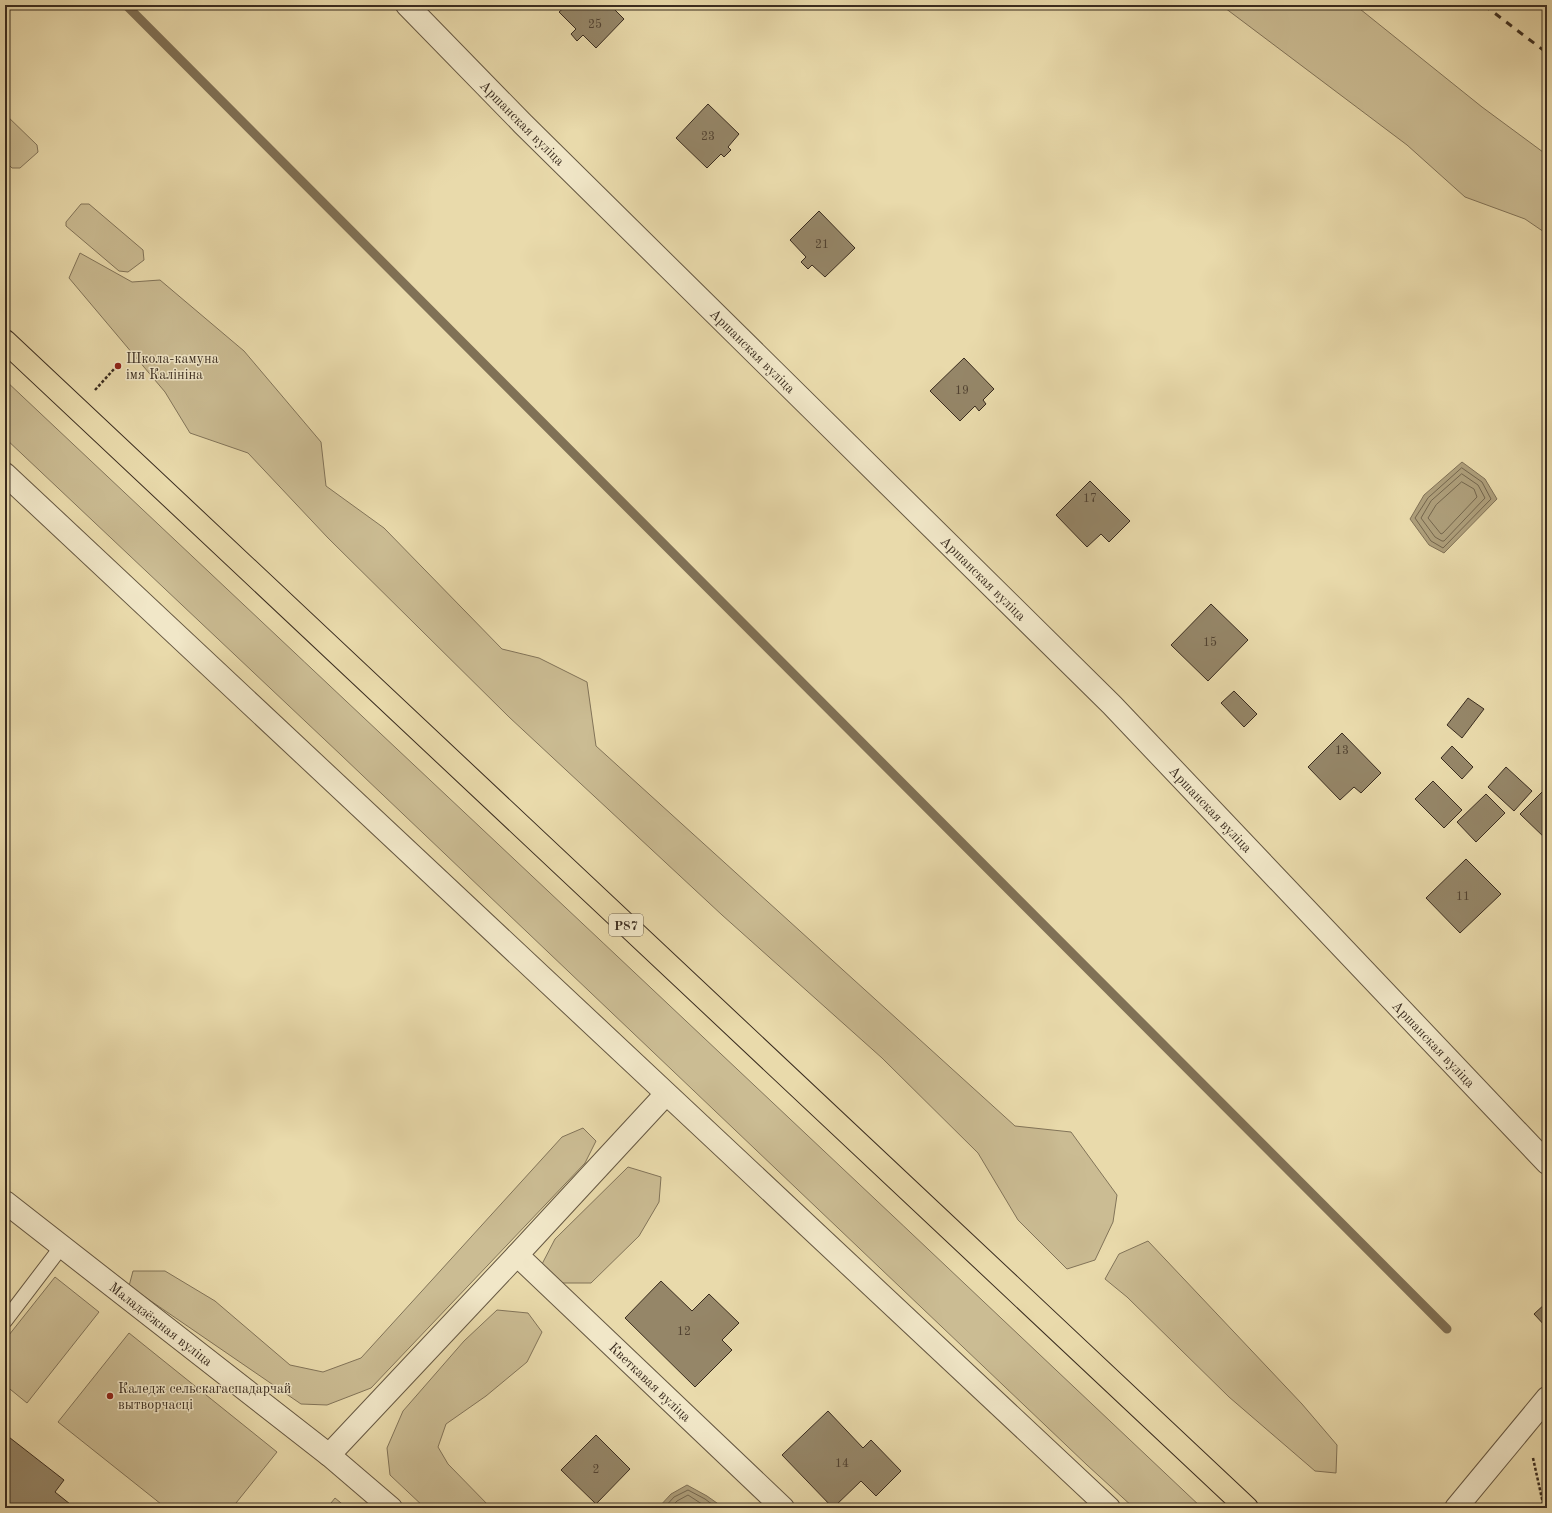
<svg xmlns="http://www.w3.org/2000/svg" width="1552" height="1513" font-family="'Old Standard TT',serif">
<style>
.green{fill:#cbbc93;stroke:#827459}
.water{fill:#ae9f7b;stroke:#807156}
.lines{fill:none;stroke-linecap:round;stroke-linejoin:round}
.shore{stroke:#74664d;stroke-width:1}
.stream{stroke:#807156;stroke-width:9}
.building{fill:#958668;stroke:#3a2c1f}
.service-casing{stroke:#665842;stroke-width:16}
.minor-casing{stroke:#665842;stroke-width:24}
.primary-casing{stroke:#3a2c1f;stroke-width:24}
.path{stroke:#3a2c1f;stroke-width:2.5;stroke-dasharray:3 2;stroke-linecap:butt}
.service{stroke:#f1e7c8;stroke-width:14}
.minor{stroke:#f1e7c8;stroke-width:22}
.primary{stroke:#e9daab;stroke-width:22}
.rail{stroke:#3a2c1f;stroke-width:3;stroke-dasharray:7 7;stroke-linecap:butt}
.poi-dot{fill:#8f2418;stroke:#f1e7c8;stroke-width:1.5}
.labels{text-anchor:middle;stroke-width:3;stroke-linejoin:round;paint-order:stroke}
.number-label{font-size:12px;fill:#514231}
.shield{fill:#f1e7c8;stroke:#716452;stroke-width:1}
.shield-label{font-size:13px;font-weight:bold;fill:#3a2c1f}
.street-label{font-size:14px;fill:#3a2c1f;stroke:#f1e7c8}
.poi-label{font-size:14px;fill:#3a2c1f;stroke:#f1e7c8;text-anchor:start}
</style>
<rect width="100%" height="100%" fill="#e9daab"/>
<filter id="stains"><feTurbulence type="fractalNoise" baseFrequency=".005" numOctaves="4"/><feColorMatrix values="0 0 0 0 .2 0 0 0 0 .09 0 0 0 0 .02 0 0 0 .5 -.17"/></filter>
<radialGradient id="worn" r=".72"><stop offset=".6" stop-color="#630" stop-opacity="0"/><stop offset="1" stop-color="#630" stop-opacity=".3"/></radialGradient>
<g class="green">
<path d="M1221,5H1355L1482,107L1547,155V234L1525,219L1465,197L1407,145Z"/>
<path d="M5,114L37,145L38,152L20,168H12L5,161Z"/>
<path d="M81,204H89L143,250L144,260L128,272L119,271L66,226V222Z"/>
<path d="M80,253L132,282L160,280L244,351L321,442L326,486L384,528L502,649L539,658L587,682L596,746L1015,1126L1071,1132L1117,1195L1113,1222L1095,1260L1067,1269L1018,1220L978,1153L882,1058L722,915L509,717L328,538L248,453L190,433L165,392L69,278Z"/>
<path d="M5,380C404,756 804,1131 1202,1508H1134L1087,1465L341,755L5,438Z"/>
<path d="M583,1128L596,1141L585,1163L371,1388L327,1405L301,1404L129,1286L133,1271H165L215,1301L290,1365L323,1372L361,1358L562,1137Z"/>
<path d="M628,1167L661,1177L659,1202L639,1236L591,1283H556L541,1266L555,1239Z"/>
<path d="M1148,1241L1302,1404L1337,1445L1336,1473L1315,1471L1229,1397L1127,1297L1105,1279L1119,1254Z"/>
<path d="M55,1277L99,1312L27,1403L5,1385V1340Z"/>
<path d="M497,1310L528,1313L542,1332L527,1362L486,1396L446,1424L438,1447L448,1464L491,1508H425L390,1475L387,1448L403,1411L464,1341Z"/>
<path d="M129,1333L277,1452L232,1508H166L58,1422Z"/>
<path d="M335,1498L347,1508H327Z"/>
</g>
<g class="water">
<path d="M1462,462L1485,479L1497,499L1444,553L1429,545L1410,519L1424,495Z"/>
<path d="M687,1485L707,1496L724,1508H658L671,1494Z"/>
</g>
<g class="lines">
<g class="shore">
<path d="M1462,468L1482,482L1491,499L1443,548L1431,541L1415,518L1428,498Z"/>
<path d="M1462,474L1478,485L1485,498L1444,541H1442L1435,537L1421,518L1431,501Z"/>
<path d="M1462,482L1474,489L1477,497L1443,533L1441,534L1428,518L1436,505Z"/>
<path d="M664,1508L674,1497L688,1490L705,1499L717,1508"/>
<path d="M670,1508L677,1501L688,1495L708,1508"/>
</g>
<path class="stream" d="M126,5L1447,1329"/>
</g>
<g class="building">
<path d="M567,5H610L624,19L596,48L583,35L577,41L571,34L576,29L559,12Z"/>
<path d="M708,104L739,134L728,147L731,150L724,157L721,154L707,168L676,138Z"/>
<path d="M819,211L855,248L825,277L812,265L808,269L801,262L806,257L790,240Z"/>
<path d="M964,358L994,389L983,400L986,404L979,411L975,406L960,421L930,391Z"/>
<path d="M1090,481L1130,521L1109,542L1101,534L1087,547L1056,515Z"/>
<path d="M1211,604L1248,640L1208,681L1171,645Z"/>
<path d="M1234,691L1257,714L1244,727L1221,703Z"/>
<path d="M1468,698L1484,709L1462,738L1447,725Z"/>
<path d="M1342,733L1381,773L1361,793L1354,787L1340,800L1308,767Z"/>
<path d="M1452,746L1473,767L1462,779L1441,758Z"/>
<path d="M1506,767L1532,791L1514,811L1488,787Z"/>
<path d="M1433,781L1462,810L1444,828L1415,799Z"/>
<path d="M1547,787V840L1520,814Z"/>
<path d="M1486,794L1505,813L1476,842L1457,822Z"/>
<path d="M1466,859L1501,894L1460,933L1426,898Z"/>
<path d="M661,1281L692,1311L709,1294L739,1323L722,1340L732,1350L695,1387L625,1318Z"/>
<path d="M1546,1303L1547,1304V1328L1534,1314Z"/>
<path d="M828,1411L863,1448L871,1440L901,1471L876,1496L861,1481L833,1508L782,1455Z"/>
<path d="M5,1434L64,1480L55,1492L75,1508H52L46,1503L42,1508H5Z"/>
<path d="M596,1435L630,1469L596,1504L561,1470Z"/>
</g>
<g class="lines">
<g class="service-casing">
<path id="service" d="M5,1321L62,1246"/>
</g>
<g class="minor-casing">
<g id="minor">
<path id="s1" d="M407,5L523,124L1112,705L1547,1163"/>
<path d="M5,474L1109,1508"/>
<path id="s2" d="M5,1202L329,1455L391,1508"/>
<path id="s3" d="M517,1255L783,1508"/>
<path d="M329,1455L517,1255L666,1094"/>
<path d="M1456,1508L1547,1398"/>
</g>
</g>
<g class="primary-casing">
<path id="primary" d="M5,341L1247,1508"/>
</g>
<g class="path">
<path d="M95,390L115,368"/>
<path d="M1533,1458L1544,1508"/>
</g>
<use href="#service" class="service"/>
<use href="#minor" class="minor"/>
<use href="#primary" class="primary"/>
<path class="rail" d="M1484,5L1547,53"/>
</g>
<g class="poi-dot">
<circle cx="118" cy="366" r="4"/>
<circle cx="110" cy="1396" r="4"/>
</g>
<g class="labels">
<g class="number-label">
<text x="595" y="28">25</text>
<text x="708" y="140">23</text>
<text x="822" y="248">21</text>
<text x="962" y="394">19</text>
<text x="1090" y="502">17</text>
<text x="1210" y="646">15</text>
<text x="1342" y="754">13</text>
<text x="1463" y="900">11</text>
<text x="684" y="1335">12</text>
<text x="842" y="1467">14</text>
<text x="596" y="1473">2</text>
</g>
<rect class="shield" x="609" y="914" width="34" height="22" rx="3"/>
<g class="shield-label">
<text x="626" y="930">Р87</text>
</g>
<g class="street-label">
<text dy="5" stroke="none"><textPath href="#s1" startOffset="165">Аршанская вуліца</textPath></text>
<text dy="5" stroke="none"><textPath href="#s1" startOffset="489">Аршанская вуліца</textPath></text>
<text dy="5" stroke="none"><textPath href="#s1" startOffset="813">Аршанская вуліца</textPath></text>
<text dy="5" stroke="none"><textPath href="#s1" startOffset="1137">Аршанская вуліца</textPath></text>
<text dy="5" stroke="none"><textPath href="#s1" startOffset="1461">Аршанская вуліца</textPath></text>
<text dy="5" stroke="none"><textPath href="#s2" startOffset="198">Маладзёжная вуліца</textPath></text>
<text dy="5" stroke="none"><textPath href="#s3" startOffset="184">Кветкавая вуліца</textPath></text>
</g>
<g class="poi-label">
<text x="126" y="363">Школа-камуна<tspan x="126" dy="16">імя Калініна</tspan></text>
<text x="118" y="1393">Каледж сельскагаспадарчай<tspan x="118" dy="16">вытворчасці</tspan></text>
</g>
</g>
<rect width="1552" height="1513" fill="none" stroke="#e9daab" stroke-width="20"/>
<rect x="6" y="6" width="1540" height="1501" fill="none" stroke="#3a2c1f" stroke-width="2"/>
<rect x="10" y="10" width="1532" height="1493" fill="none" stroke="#3a2c1f"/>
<rect width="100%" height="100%" filter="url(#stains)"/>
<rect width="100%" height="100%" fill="url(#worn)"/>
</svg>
